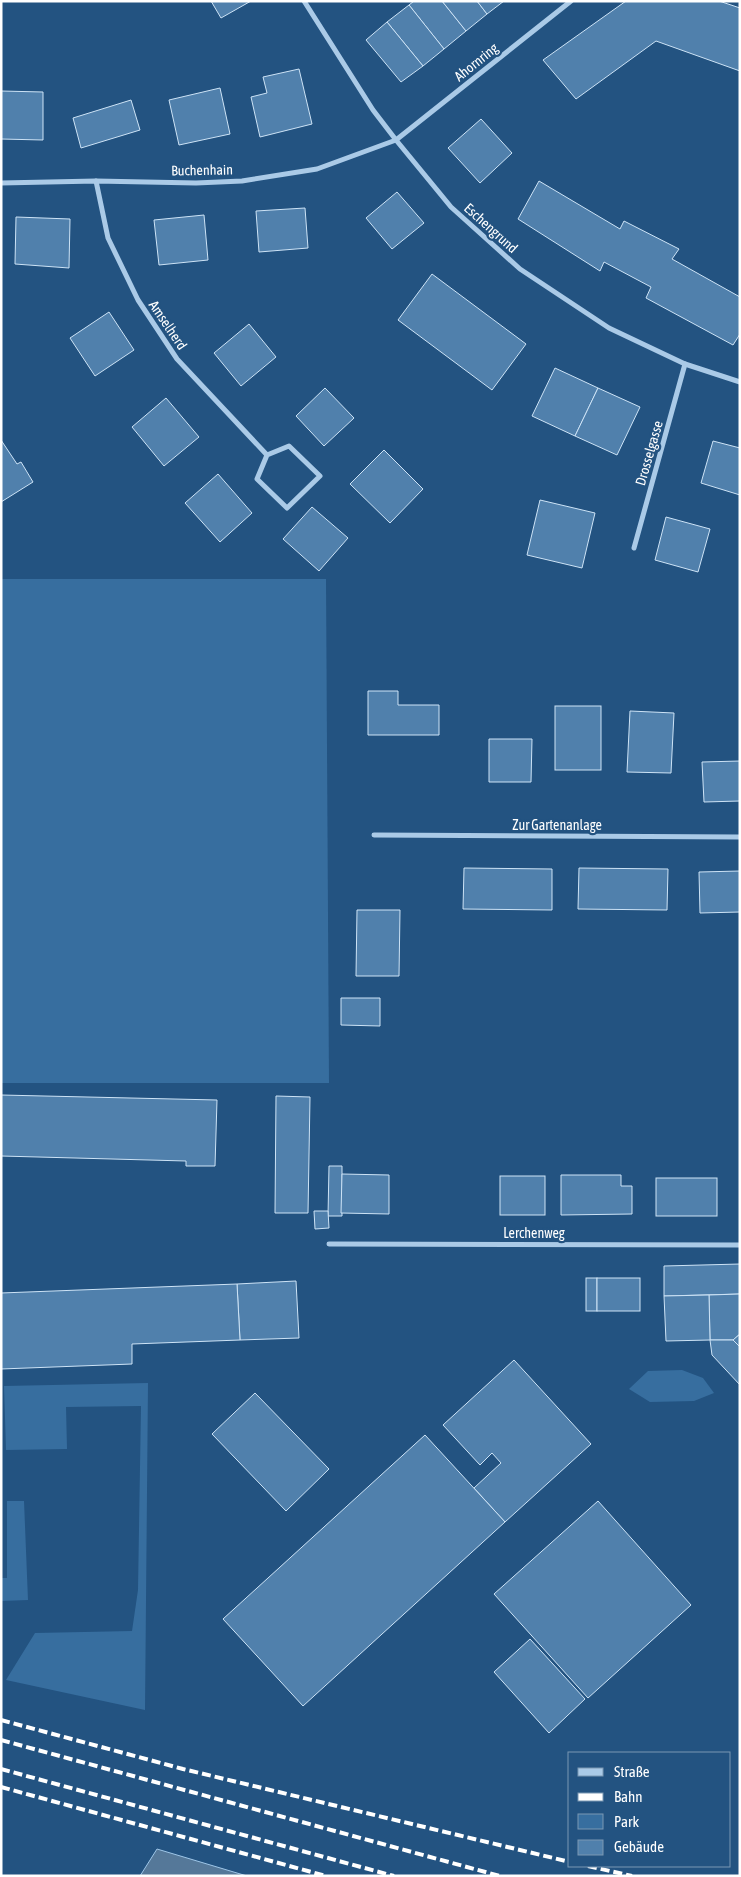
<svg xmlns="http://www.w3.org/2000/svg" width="741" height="1877" font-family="'Asap Condensed',sans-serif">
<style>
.green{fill:#376e9f}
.water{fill:#557899;stroke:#9ec6e8}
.building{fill:#5080ac;stroke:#cde3f6}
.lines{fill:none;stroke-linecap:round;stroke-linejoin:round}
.minor{stroke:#aacae7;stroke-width:5}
.rail{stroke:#fff;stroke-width:4;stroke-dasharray:9 4;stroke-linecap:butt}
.labels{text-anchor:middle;stroke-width:4.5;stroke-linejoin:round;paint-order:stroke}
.street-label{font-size:14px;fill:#fff;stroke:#235381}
</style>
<rect width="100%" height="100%" fill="#235381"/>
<g class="green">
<path d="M326,579L329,1083H1V579Z"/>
<path d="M682,1370L703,1378L714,1393L694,1401L650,1402L629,1389L648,1371Z"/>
<path d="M148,1383L145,1710L6,1680L35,1633L132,1631L138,1590L141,1406L66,1407L67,1449L6,1450L4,1386Z"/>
<path d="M7,1501H24L28,1600L1,1601V1578H7Z"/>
</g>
<path class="water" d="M157,1849L247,1876H140Z"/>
<g class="building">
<path d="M211,1H251L221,18Z"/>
<path d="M414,1H442L466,31L444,49L409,5Z"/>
<path d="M442,1H477L487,14L466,31Z"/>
<path d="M477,1H504L487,14Z"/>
<path d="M626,1H719L740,8V71L656,41L576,99L543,60Z"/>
<path d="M409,5L444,49L423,66L387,22Z"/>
<path d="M387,22L423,66L401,82L366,40Z"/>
<path d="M299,69L312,124L260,137L251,97L267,93L263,77Z"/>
<path d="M220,88L230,134L179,145L169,100Z"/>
<path d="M1,91L43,92V140L1,139Z"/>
<path d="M131,100L140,130L81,148L73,118Z"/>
<path d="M481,119L512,153L480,183L448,148Z"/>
<path d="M539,181L620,229L624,221L679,249L672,259L740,297V334L733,345L646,298L651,287L604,262L600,271L518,219Z"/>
<path d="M397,192L424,223L392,249L366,218Z"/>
<path d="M305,208L308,248L259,252L256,211Z"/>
<path d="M204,215L208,260L159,265L154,220Z"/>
<path d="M16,217L70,219L69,268L15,264Z"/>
<path d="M432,274L526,344L492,390L398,320Z"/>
<path d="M109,312L134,350L95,376L70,338Z"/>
<path d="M249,324L276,357L241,386L214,353Z"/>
<path d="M555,368L598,388L575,436L532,416Z"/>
<path d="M325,388L354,418L324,446L296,416Z"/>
<path d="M598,388L640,407L617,455L575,436Z"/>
<path d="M166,398L199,437L164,466L132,427Z"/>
<path d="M1,440L17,464L21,462L33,482L1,502Z"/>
<path d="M713,441L740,448V495L701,483Z"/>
<path d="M384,450L423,489L390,523L350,484Z"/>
<path d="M218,474L252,513L220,542L185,503Z"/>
<path d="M540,500L595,513L582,568L527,555Z"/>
<path d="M312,507L348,538L319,571L283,539Z"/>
<path d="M666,517L710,529L698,572L655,560Z"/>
<path d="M368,691H398V705H439V735H368Z"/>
<rect x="555" y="706" width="46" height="64"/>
<path d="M630,711L674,713L671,773L627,772Z"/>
<path d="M489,739H532L531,782H489Z"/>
<path d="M740,761V801L704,802L702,762Z"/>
<path d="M464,868L552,869V910L463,909Z"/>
<path d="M579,868L668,869L667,910L578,909Z"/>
<path d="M740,871V912L700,913L699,872Z"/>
<path d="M357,910H400L399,976H356Z"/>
<path d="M341,998H380V1026L341,1025Z"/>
<path d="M1,1095L217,1100L215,1166H186V1161L1,1156Z"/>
<path d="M276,1096L310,1097L308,1213H275Z"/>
<path d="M329,1166H342V1216H328Z"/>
<path d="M342,1174L389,1175V1214L341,1213Z"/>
<path d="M561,1175H621V1186H632V1214L561,1215Z"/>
<rect x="500" y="1176" width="45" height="39"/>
<rect x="656" y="1178" width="61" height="38"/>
<path d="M314,1211H328L329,1228L315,1229Z"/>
<path d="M740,1264V1294L664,1296V1266Z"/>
<rect x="586" y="1278" width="11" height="33"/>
<rect x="597" y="1278" width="43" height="33"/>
<path d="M296,1281L299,1338L240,1340L237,1284Z"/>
<path d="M237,1284L240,1340L132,1344V1364L1,1369V1293Z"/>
<path d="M740,1294V1334L733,1340H710L709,1295Z"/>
<path d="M709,1295L710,1340L666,1341L664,1296Z"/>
<path d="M740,1334V1347L733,1340Z"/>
<path d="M710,1340H733L740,1347V1385L712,1355Z"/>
<path d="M514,1360L591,1444L505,1522L474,1488L501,1463L492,1453L480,1465L443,1425Z"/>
<path d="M255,1393L329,1469L286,1511L212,1434Z"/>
<path d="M425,1435L505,1522L303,1706L223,1619Z"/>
<path d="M598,1501L691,1605L588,1698L494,1594Z"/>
<path d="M530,1639L585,1699L549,1733L494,1672Z"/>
</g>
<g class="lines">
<g class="minor">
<path d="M304,1L373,110L396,140L451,207L520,269L609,328L685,364L740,382"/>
<path d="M96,181L108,238L138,300L177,359L267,455L257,479L287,508L320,476L289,446L267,455"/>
<path d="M1,183L96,181L196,183L242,181L317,169L396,140L571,1"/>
<path d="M634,548L685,364"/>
<path d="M374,835L740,837"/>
<path d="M329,1244L740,1245"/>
</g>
<g class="rail">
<path d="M1,1720L183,1769L570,1862"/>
<path d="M1,1740L500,1876"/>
<path d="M1,1769L394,1876"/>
<path d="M1,1787L326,1876"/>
<path d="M588,1866L632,1876"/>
</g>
</g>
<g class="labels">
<g class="street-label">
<text transform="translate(476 62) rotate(-39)" y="5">Ahornring</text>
<text transform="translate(202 170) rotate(-1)" y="5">Buchenhain</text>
<text transform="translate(491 228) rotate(42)" y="5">Eschengrund</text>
<text transform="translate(168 325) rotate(56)" y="5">Amselherd</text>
<text transform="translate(649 453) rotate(-74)" y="5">Drosselgasse</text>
<text x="557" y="830">Zur Gartenanlage</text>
<text x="534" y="1238">Lerchenweg</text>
</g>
</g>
<rect width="741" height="1877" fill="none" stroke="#ffffff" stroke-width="5"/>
<rect x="568" y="1752" width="162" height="115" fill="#235381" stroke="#7b98b3"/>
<rect x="578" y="1768" width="25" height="8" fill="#aacae7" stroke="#7b98b3"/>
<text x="614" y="1777" font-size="15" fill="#ffffff">Straße</text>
<rect x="578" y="1793" width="25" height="8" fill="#ffffff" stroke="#7b98b3"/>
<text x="614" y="1802" font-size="15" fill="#ffffff">Bahn</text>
<rect x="578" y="1814" width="25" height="15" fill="#376e9f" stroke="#7b98b3"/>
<text x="614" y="1827" font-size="15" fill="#ffffff">Park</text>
<rect x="578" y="1840" width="25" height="15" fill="#5080ac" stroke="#7b98b3"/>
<text x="614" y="1852" font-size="15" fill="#ffffff">Gebäude</text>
</svg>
